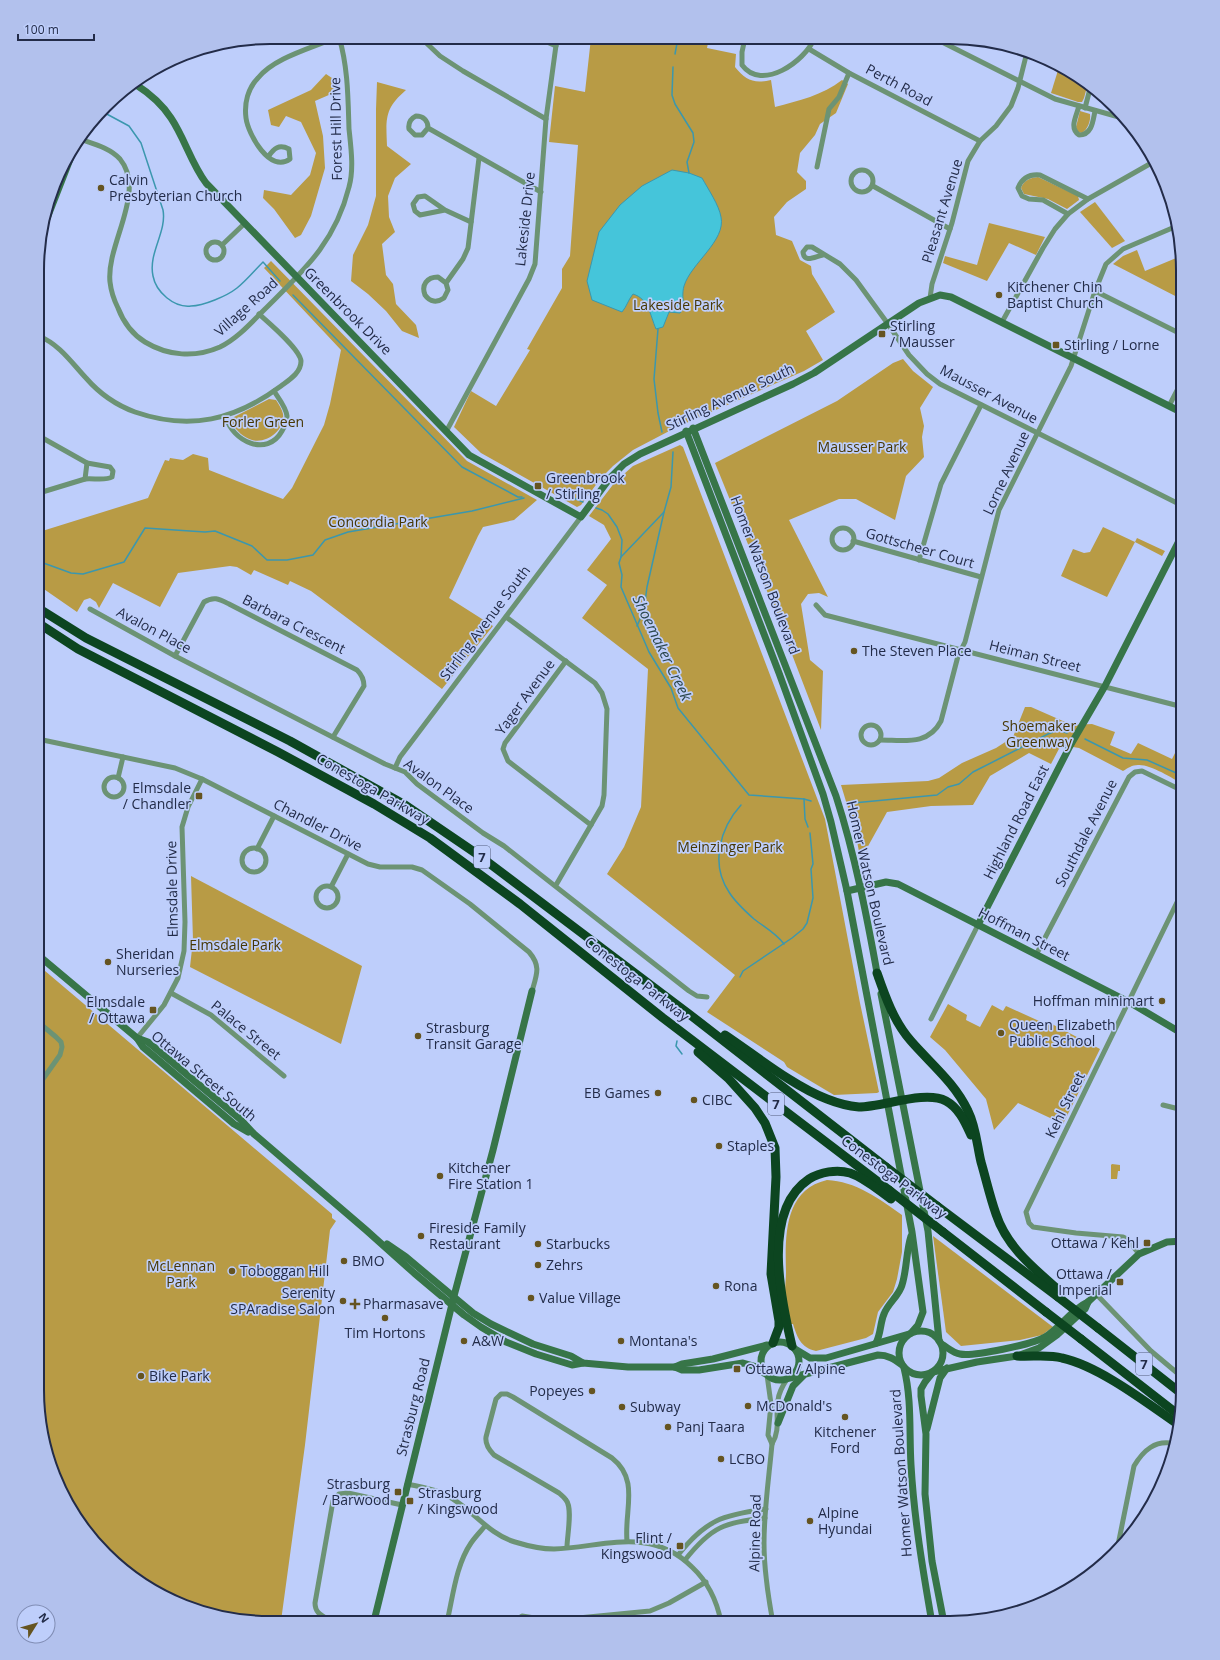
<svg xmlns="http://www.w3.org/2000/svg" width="1220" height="1660" font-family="'Open Sans',sans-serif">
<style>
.green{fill:#b89b45}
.water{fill:#45c5da;stroke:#3b97ae}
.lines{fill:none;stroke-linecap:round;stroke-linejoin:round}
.stream{stroke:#3b97ae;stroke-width:1.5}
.street{stroke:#6c9374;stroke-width:5}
.secondary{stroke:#377548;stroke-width:7}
.highway{stroke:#0c4520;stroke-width:9}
.highway-bridge{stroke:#0c4520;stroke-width:9}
.poi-dot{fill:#655421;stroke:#becefb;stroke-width:1.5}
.labels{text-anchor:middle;stroke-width:3.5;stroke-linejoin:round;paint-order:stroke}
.shield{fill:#becefb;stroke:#525d7e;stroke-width:1}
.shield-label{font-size:13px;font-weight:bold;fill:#232c49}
.street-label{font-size:14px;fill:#232c49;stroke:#becefb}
.poi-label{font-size:14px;fill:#232c49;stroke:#becefb;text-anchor:start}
.park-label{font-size:14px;fill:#473703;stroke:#becefb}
.water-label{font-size:15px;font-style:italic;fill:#2b464b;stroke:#becefb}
.rim{fill:none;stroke:#232c49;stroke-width:2}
</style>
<rect width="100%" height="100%" fill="#becefb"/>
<g class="green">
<path d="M591,38H709L707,48L736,54L735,67C746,80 753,84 771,80L775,107C798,101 823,95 842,80L848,84L836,113L820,124L815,135L800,153L797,172L806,181V189L787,202L774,217L776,235L792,241L800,260L811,266L812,274L835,312L806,331L823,360L804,371L675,428L633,450L613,466L601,478L581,505L577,507L481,453L454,427L471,391L496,406L530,350L527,349L562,288V269L570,256L578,145L549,142L555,86L585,92Z"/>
<path d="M1059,67L1088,83L1084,98L1082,102H1078L1051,93Z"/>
<path d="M326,74L335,80L338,91L315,101L323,136L325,168L311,216L301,235L295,238L274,209L263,198L264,190L291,195L310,175L316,153L301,122L286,116L279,127L271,125L268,110L311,90Z"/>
<path d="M377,82L406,90C384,109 386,119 387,146L411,164L395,178L388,196L389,217L395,232L382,244L386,275L393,284L396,304L416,325L419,338L402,331L386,311L368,294L351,281L353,255L368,225L376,196V109Z"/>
<path d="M1080,111L1090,114C1091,120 1088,129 1082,133L1078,132L1076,127Z"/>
<path d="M1038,177L1078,196L1079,200L1067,209L1048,199L1024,194L1021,188C1024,180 1030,178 1038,177Z"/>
<path d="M1095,202L1125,241L1112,248L1080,212Z"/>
<path d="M989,223L1045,237L1036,255L1009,243L987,281L943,263L945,256L977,265Z"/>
<path d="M1137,250L1145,271L1181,256L1183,270V300L1113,264L1123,256Z"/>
<path d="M271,261L467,461L537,500L514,520L483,527L478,536L449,598L493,626L442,689L311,591L290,581L288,585L254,570L251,575L237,567L230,566L178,573L160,607L113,583L99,608L96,602L90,598L84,600L77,612L38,585L39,532L148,498L165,460L169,461L170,458L183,460L193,454L208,458L209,470L283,499L292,488L324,425L330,404L341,350L264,268Z"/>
<path d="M903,359L913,371L933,387L920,408L924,426L922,437L924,457L906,476L895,520L856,499H839L789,520L828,597L819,593L808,594L801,604L810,660L823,671L821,730L778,618L715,463L837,401L893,363Z"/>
<path d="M269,399L276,400C279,405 282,409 283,414C285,430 267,444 252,440C243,437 237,431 231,423L234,417Z"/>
<path d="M680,445L683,447L825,819L860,1003L879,1092L877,1093L834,1095L787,1067L784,1062L707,1012L735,975L607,874L624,847L641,807L648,669L582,618L607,585L587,570L611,539L604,525L589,516L615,482L633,466Z"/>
<path d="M1103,527L1135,542L1137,538L1165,551L1162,556L1135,542L1107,597L1061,576L1073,549L1084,553L1090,552Z"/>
<path d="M1025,707H1031L1072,725L1092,724L1115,732L1110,745L1131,754L1138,743L1172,759L1179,745L1183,747V784C1172,778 1150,764 1138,765C1132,765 1128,768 1123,771L1079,748L1061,745L1051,764L1029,753L990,776L973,805L931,806L887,812L867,848L868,864L863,872L855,831L841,785L928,781L939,778L962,763L996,748L1013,737Z"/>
<path d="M191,876L362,966L341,1044L190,967L193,940Z"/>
<path d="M38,965L332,1214V1218L336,1221L330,1230L305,1445L281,1621H240L181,1605L141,1584L95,1544L61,1493L45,1450L37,1390Z"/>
<path d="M948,1004L967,1015L966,1020L980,1027L992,1005L1003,1011L1006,1006L1048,1025L1050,1023L1100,1049L1063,1124L1018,1103L994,1130L986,1099L945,1050L930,1037Z"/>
<path d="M1112,1164L1120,1165V1171H1118L1117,1179H1111V1165Z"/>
<path d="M827,1180C855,1181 880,1199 902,1215V1252L897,1279L893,1292L878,1312L873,1334L866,1338L816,1351C801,1348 797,1337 793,1324H790C788,1314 785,1303 785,1293C785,1286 786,1279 786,1272C785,1236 784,1190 827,1180Z"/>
<path d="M933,1236L1053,1327L1042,1335L1020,1340L961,1346L946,1332Z"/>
</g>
<path class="water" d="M672,170L689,173L702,178C708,189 719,205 721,217C726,241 691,263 684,286C682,293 683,300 684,307L680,313L669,312L663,327L656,329C650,315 649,299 633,294C628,300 627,306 622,312L592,300L587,281L599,232L620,205L642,186Z"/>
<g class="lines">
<g class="stream">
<path d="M675,54L678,38"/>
<path d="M673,67L672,95L675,104L693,133L694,142L687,162L689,173"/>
<path d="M103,112L129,126L141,143L163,210C167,232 148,253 153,276C156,292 174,308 191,306C203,306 227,296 237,288C246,281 254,271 263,262L280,281"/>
<path d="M293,295L462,467L518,497H522"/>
<path d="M658,329L654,379L658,413L662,432"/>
<path d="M557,491L583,502"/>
<path d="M596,508L602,510L608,514L617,527L622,540L621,557L619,563L622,575L621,587L649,652L671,688L678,708L749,795L804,799L811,801"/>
<path d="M621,557L664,512"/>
<path d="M38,561L71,573L83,574L124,562L145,528L205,532L215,531L252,546L267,560H287L313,555L325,540L348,532L472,511L524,498"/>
<path d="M637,626L644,610L647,587L664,512L671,487L673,452"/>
<path d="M1085,739L1123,758L1147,760L1183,776"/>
<path d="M804,799L805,819L808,827"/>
<path d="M853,803L937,795L948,787L959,784L973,772L1048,734L1058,730L1067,733"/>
<path d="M741,805C720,828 710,864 729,892C735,902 745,911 754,919C764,927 776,933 784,944"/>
<path d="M740,977L743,971L792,938L803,929L807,923L813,898L811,869L813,864L810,833"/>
<path d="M677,1041L676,1046L682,1054"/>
</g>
<g class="street">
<path d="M420,37L440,56L463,71L546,119"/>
<path d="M538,38L556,46"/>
<path d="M745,38L742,52V65C762,92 805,61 814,39"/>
<path d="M936,39L1055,99L1126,119"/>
<path d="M809,49L849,73L980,141"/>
<path d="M1079,106C1076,117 1069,128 1079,135C1092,135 1093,121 1095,111"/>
<path d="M1085,108L1091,85"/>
<path d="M428,128L422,135H415L409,129C408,123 410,119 416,116C423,116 428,120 428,128L541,192"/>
<path d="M80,139C94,144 110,148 120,159C147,192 106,244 110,282C111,291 114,300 118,308C123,321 132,334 145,342C168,356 195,358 220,347C237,339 252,322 265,309C304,270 335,243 349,187C354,169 351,148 349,129C348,98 348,67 339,37"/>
<path d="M268,157C274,148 279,144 289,149L290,159C270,174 248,134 246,118C244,103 248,88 258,78C275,57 313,48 337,37"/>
<path d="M817,167L829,109L839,97L849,73"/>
<circle cx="862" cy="181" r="11"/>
<path d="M873,186L950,229"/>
<path d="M445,210L420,215L415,211L413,204L418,197L425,196L445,210L471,222"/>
<path d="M1068,214L1043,200L1029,199L1022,196L1018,188C1022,178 1030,174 1040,175L1088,199"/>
<circle cx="215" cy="251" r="9"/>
<path d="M222,245L244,224"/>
<path d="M823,255C816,256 804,264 803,252L807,247H812L840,264L856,280L888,324L909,355L927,374L940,384L1183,506"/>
<path d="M446,283L438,277C427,277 421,285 425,295C430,302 437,303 444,298L448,290L446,283L463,259L468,248L479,158"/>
<path d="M1095,291L1183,335"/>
<path d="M930,298L932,284L952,223L968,161L980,141L996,126L1011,106L1018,88L1027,52"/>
<path d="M1002,322L1043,248L1055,229L1068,214L1088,199L1155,161"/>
<path d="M39,336C60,345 71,362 86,378C99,393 116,405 135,412C190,431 235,420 281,386C289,380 301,373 301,361C300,349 269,323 259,314"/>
<path d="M1169,406L1183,379"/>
<path d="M226,417C232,441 267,458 282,431C285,426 287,422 287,416C286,407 279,399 274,391"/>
<path d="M447,430L529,279L535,264L546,119L557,38"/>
<path d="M85,479L87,463"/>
<path d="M39,493L85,479C93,478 106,481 112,477L113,471L110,467L87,463L39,436"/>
<circle cx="843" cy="539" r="11"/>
<path d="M853,541L981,577"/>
<path d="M919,560L941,484L981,405"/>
<path d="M816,605L825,615L1183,707"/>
<path d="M90,609L175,656L385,764L405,772L417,784L483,833L504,846L689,991L697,996L707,997"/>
<path d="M506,617L595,683L602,693L607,709L604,795L602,806L556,885"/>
<path d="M175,656L204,602C214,596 219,599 229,604L357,670C362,675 364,679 364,686L333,737"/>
<path d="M566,661L505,743L503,749L508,761L591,825"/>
<path d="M1179,705L1183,693"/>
<circle cx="871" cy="735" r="10"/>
<path d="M38,739L175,768L202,779L368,864L380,867H412L422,870L470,904L529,952C541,966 537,974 532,991"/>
<path d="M880,740C904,740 928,746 941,721L958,656L965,642L999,510L1071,366L1095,291L1106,264L1123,249L1177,226"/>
<path d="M395,768L400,757L581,517"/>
<circle cx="114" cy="787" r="10"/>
<path d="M118,778L123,757"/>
<circle cx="254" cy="860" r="12"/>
<path d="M257,849L274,816"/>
<circle cx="327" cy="897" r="11"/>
<path d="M331,887L348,854"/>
<path d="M1036,955L1129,777L1135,772L1142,771L1183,791"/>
<path d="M171,993L211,1015L284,1076"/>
<path d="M931,1019L978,925"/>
<path d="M137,1038L164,1005L178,978L184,951L185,922L182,827L188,807L202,779"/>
<path d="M38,1086L60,1055L62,1047L61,1042L56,1037L38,1022"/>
<path d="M1163,1105L1183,1110"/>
<path d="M1139,1254L1127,1239L1123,1237L1076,1233L1033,1227L1029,1223L1026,1212L1183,890"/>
<path d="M1096,1294L1151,1351L1182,1377"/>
<path d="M767,1375L771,1404L768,1435L772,1444"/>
<path d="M407,1484C421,1487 436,1489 448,1496C472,1509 488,1534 515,1542C528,1546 540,1549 554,1549C604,1547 651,1526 692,1567C708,1582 717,1601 721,1622"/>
<path d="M567,1547C567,1536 573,1508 566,1500C564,1497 561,1495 559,1493L494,1455C489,1450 485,1444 486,1437L496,1399L501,1394H507L513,1397L612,1458C640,1480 624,1510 627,1541"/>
<path d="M1117,1550L1134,1466C1143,1451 1155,1439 1175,1444"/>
<path d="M678,1555C706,1520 722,1515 766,1509"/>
<path d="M685,1560C712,1526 724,1523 765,1518"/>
<path d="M331,1621C323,1616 315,1614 315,1603L333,1501L339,1494L348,1493L402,1505"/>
<path d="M447,1622C453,1596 456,1565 471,1543C475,1537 481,1531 485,1526"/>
<path d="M516,1622V1620L522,1616L547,1620L568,1619L650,1611L669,1603L706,1582"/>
<path d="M773,1623C768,1596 764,1570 764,1543C764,1510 769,1477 772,1444C781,1429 775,1416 778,1400C779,1392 783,1385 787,1379"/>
</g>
<g class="secondary">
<path d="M135,84C149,93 162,104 171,118C185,139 191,163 206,183L469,455L581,517L610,478L624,464L640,454L793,384L814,373L919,303L940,295L951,297L1183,413"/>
<path d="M44,226L76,144"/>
<path d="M693,428L836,796C855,855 867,917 878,978"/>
<path d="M686,431L779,673L823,794L831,822L847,891L912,1232L923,1312L918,1325L911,1333"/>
<path d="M847,891L886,882L898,884L1129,1002L1183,1034"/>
<path d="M978,925L1070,746L1105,686L1183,533"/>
<path d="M38,955L137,1038L143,1047L234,1124L248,1132"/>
<path d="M881,994L928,1231L939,1341"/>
<path d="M137,1038L148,1042L240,1119L254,1134L366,1230L414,1273L464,1315L481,1327L506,1342L536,1354L572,1365L583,1363"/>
<path d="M387,1244L406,1257L473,1313L491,1324L533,1344L571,1356L583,1363L628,1367H675L682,1370H699L743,1363L757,1367L764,1373"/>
<circle cx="921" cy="1353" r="22"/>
<circle cx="780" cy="1361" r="19"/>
<path d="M876,1343C881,1334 880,1323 884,1314C888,1303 899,1296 902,1285C907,1269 906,1252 911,1236"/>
<path d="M941,1344C947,1347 953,1353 960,1354C972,1357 1034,1344 1045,1337C1060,1328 1071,1310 1088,1302L1139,1254L1167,1242L1183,1241"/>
<path d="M795,1349L810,1358H826L909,1334"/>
<path d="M675,1367L682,1364L713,1359L767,1345"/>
<path d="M904,1368C912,1400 909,1432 911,1465C914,1518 923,1571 932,1623"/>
<path d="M933,1372L925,1382L921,1389V1396L926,1434L925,1494L932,1561L944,1623"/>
<path d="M933,1372L977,1362L1017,1356L1039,1348L1057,1335L1085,1309L1088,1302"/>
<path d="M790,1378L878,1355C888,1355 894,1359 902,1365"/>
<path d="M778,1423L793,1386L803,1376"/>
<path d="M927,1429L940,1378L947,1368"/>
<path d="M374,1621L454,1296L493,1150L532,991"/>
</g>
<g class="highway">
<path d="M38,608L86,638L290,741L405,805L477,854L689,1014L886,1167"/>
<path d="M38,623L78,649L278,752L374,804L430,838L520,904L663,1018L889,1190"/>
<path d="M877,973C885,996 894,1022 911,1041C931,1064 955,1083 968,1111C976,1127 977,1145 981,1162C986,1179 990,1197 996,1214C1007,1248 1036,1270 1062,1293"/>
<path d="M725,1035C755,1055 793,1086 827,1099C837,1103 848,1106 859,1107C883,1107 925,1090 946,1101C959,1108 965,1122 971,1135"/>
<path d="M698,1052L728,1078L755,1108L765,1123L775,1148L776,1177L771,1274L779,1321V1327L773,1343"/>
<path d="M937,1206L1058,1297"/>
<path d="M943,1232L1046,1312"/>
<path d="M1098,1328L1182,1394"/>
<path d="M1081,1339L1180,1416"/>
<path d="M792,1346C781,1300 761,1211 809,1179C820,1172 837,1169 850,1173C865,1178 878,1190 891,1199"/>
<path d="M1017,1356C1032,1357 1048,1354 1062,1358C1099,1366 1147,1403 1179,1425"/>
</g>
<g class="highway-bridge">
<path d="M886,1167L937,1206"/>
<path d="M889,1190L943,1232"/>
<path d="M1058,1297L1098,1328"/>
<path d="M1046,1312L1081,1339"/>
</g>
</g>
<g class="poi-dot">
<circle cx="101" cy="188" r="4"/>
<circle cx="999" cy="295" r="4"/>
<rect x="878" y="330" width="8" height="8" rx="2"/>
<rect x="1052" y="341" width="8" height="8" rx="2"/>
<rect x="534" y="482" width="8" height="8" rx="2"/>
<circle cx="854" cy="651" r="4"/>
<rect x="195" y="792" width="8" height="8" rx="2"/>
<circle cx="108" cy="962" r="4"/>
<circle cx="1162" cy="1001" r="4"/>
<rect x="149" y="1006" width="8" height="8" rx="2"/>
<circle cx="1001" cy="1033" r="4"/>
<circle cx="418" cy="1036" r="4"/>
<circle cx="658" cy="1093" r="4"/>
<circle cx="694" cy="1100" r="4"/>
<circle cx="719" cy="1146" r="4"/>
<circle cx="440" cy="1176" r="4"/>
<circle cx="421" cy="1236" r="4"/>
<rect x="1143" y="1239" width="8" height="8" rx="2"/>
<circle cx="538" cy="1244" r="4"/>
<circle cx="344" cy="1261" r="4"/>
<circle cx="538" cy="1265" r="4"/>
<circle cx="232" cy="1271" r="4"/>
<rect x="1116" y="1278" width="8" height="8" rx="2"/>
<circle cx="716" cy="1286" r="4"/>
<circle cx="531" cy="1298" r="4"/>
<circle cx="343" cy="1301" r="4"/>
<path d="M353 1298h4v4h4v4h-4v4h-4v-4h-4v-4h4z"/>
<circle cx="385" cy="1318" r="4"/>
<circle cx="464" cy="1341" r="4"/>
<circle cx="621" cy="1341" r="4"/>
<rect x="733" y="1365" width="8" height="8" rx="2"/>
<circle cx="141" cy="1376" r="4"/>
<circle cx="592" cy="1391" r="4"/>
<circle cx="748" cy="1406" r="4"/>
<circle cx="622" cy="1407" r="4"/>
<circle cx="845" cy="1417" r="4"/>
<circle cx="668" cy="1427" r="4"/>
<circle cx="721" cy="1459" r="4"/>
<rect x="394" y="1488" width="8" height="8" rx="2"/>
<rect x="406" y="1497" width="8" height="8" rx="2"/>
<circle cx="810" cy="1521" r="4"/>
<rect x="676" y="1542" width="8" height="8" rx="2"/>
</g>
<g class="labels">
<g class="shield">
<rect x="474" y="846" width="16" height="22" rx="3"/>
<rect x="768" y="1093" width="16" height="22" rx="3"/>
<rect x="1136" y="1353" width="16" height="22" rx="3"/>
</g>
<g class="shield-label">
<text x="482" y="862">7</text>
<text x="776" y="1109">7</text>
<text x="1144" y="1369">7</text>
</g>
<g class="street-label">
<text transform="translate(899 85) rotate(28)" y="5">Perth Road</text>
<text transform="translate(336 129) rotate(-91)" y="5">Forest Hill Drive</text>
<text transform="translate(942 211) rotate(-73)" y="5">Pleasant Avenue</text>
<text transform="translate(525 219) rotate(-84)" y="5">Lakeside Drive</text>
<text transform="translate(246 307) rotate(-42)" y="5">Village Road</text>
<text transform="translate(348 311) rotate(45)" y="5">Greenbrook Drive</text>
<text transform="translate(989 394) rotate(28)" y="5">Mausser Avenue</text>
<text transform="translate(730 397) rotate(-25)" y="5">Stirling Avenue South</text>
<text transform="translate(1006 473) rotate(-65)" y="5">Lorne Avenue</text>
<text transform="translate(920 548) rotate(16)" y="5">Gottscheer Court</text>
<text transform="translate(765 575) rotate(69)" y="5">Homer Watson Boulevard</text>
<text transform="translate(485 623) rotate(-53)" y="5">Stirling Avenue South</text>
<text transform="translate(294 624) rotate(27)" y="5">Barbara Crescent</text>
<text transform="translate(154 630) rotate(28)" y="5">Avalon Place</text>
<text transform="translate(1035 656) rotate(14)" y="5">Heiman Street</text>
<text transform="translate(525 697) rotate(-54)" y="5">Yager Avenue</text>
<text transform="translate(439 786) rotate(36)" y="5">Avalon Place</text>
<text transform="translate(373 789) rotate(30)" y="5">Conestoga Parkway</text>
<text transform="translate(1016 822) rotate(-63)" y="5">Highland Road East</text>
<text transform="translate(318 825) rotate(27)" y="5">Chandler Drive</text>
<text transform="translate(1086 833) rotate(-63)" y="5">Southdale Avenue</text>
<text transform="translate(870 883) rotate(77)" y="5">Homer Watson Boulevard</text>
<text transform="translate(172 889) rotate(-91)" y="5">Elmsdale Drive</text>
<text transform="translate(1024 934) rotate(27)" y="5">Hoffman Street</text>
<text transform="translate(637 979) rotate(38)" y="5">Conestoga Parkway</text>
<text transform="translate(246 1030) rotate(39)" y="5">Palace Street</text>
<text transform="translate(204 1076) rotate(40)" y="5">Ottawa Street South</text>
<text transform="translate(1065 1105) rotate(-64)" y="5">Kehl Street</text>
<text transform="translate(894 1177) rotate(37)" y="5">Conestoga Parkway</text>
<text transform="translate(413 1407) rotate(-76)" y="5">Strasburg Road</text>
<text transform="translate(901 1473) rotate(-94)" y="5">Homer Watson Boulevard</text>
<text transform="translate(755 1533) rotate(-89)" y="5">Alpine Road</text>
</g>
<g class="poi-label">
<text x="109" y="185">Calvin<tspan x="109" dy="16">Presbyterian Church</tspan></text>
<text x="1007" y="292">Kitchener Chin<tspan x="1007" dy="16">Baptist Church</tspan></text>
<text x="890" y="331">Stirling<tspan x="890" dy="16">/ Mausser</tspan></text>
<text x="1064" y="350">Stirling / Lorne</text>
<text x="546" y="483">Greenbrook<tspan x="546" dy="16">/ Stirling</tspan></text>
<text x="862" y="656">The Steven Place</text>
<text x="191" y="793" text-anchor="end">Elmsdale<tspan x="191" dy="16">/ Chandler</tspan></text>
<text x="116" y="959">Sheridan<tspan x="116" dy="16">Nurseries</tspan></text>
<text x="1154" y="1006" text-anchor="end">Hoffman minimart</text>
<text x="145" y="1007" text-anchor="end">Elmsdale<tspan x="145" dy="16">/ Ottawa</tspan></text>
<text x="1009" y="1030">Queen Elizabeth<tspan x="1009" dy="16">Public School</tspan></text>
<text x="426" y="1033">Strasburg<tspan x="426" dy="16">Transit Garage</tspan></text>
<text x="650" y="1098" text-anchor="end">EB Games</text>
<text x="702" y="1105">CIBC</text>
<text x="727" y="1151">Staples</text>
<text x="448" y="1173">Kitchener<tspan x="448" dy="16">Fire Station 1</tspan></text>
<text x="429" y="1233">Fireside Family<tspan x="429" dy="16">Restaurant</tspan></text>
<text x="1139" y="1248" text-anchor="end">Ottawa / Kehl</text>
<text x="546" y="1249">Starbucks</text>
<text x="352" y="1266">BMO</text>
<text x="546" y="1270">Zehrs</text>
<text x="240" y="1276">Toboggan Hill</text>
<text x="1112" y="1279" text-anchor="end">Ottawa /<tspan x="1112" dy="16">Imperial</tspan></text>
<text x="724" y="1291">Rona</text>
<text x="335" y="1298" text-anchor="end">Serenity<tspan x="335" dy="16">SPAradise Salon</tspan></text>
<text x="539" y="1303">Value Village</text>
<text x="363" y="1309">Pharmasave</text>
<text x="385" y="1338" text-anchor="middle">Tim Hortons</text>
<text x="472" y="1346">A&amp;W</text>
<text x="629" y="1346">Montana's</text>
<text x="745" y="1374">Ottawa / Alpine</text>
<text x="149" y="1381">Bike Park</text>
<text x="584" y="1396" text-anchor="end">Popeyes</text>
<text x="756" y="1411">McDonald's</text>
<text x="630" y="1412">Subway</text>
<text x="676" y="1432">Panj Taara</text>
<text x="845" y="1437" text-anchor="middle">Kitchener<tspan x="845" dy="16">Ford</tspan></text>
<text x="729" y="1464">LCBO</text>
<text x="390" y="1489" text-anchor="end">Strasburg<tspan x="390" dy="16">/ Barwood</tspan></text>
<text x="418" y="1498">Strasburg<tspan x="418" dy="16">/ Kingswood</tspan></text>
<text x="818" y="1518">Alpine<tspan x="818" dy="16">Hyundai</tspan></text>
<text x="672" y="1543" text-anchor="end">Flint /<tspan x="672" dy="16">Kingswood</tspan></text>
</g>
<g class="park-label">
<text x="678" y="310">Lakeside Park</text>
<text x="263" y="427">Forler Green</text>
<text x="862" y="452">Mausser Park</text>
<text x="378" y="527">Concordia Park</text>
<text x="1039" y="731">Shoemaker<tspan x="1039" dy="16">Greenway</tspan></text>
<text x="730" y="852">Meinzinger Park</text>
<text x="235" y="950">Elmsdale Park</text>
<text x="181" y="1271">McLennan<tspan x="181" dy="16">Park</tspan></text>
</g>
<g class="water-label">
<text transform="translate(662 648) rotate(64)" y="5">Shoemaker Creek</text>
</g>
</g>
<path d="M0 0H1220V1660H0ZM270 44H950A226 226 0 0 1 1176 270V1390A226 226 0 0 1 950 1616H270A226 226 0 0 1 44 1390V270A226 226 0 0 1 270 44Z" fill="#b2c1ed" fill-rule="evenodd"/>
<path class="rim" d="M270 44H950A226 226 0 0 1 1176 270V1390A226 226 0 0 1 950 1616H270A226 226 0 0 1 44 1390V270A226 226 0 0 1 270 44Z"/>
<g transform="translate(36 1624) rotate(53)"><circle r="19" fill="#becefb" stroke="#808db4"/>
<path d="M0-3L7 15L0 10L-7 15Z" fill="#655421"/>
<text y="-6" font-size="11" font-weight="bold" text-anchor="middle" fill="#232c49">N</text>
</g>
<path d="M18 34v6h76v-6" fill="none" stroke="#232c49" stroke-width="2"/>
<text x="24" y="34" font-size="12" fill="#232c49" stroke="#becefb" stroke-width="3" paint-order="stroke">100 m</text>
</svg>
